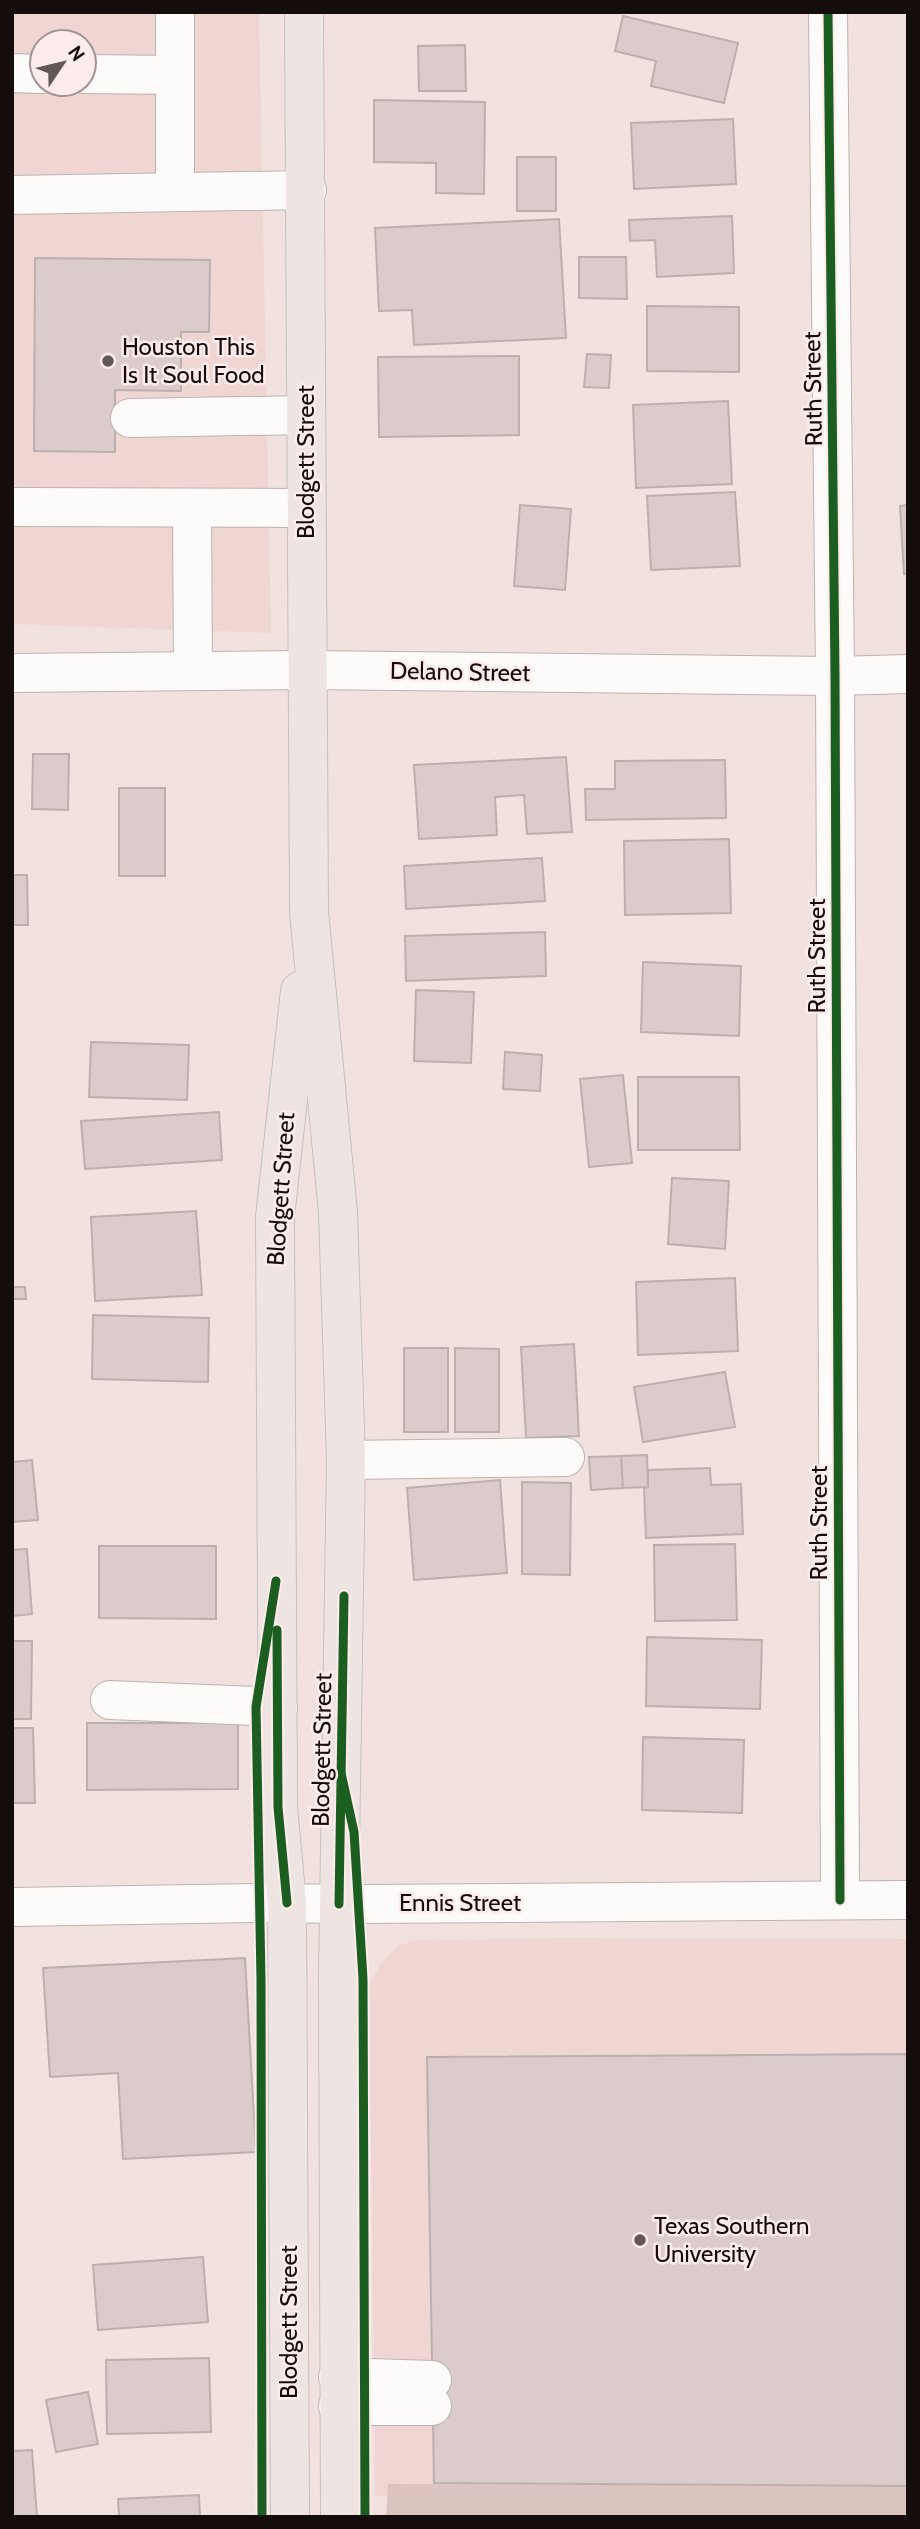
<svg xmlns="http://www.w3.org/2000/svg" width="920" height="2529" font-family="Cabin,sans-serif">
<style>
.built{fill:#f0d6d3;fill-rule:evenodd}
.green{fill:#dcc4c1}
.building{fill:#dbcbca;stroke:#bcb0ae;stroke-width:2}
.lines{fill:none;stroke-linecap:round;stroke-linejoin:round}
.minor-casing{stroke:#beb2b1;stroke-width:40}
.major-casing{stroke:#c7c0bf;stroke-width:40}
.minor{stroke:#fdfbfa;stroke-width:38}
.major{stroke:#eee5e3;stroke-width:38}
.cycleway-casing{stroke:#fdeceb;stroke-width:13}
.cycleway{stroke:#1b5e20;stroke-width:9}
.poi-dot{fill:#625856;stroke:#fdeceb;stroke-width:2.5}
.labels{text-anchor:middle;stroke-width:5;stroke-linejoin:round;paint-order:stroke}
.poi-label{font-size:24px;fill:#150d0c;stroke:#fdeceb;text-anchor:start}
.street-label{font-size:24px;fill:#150d0c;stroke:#fdeceb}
</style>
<rect width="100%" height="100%" fill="#f1e2e0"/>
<g class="built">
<path d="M12,12H259L271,633L12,624ZM42,42H84V84H42Z"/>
<path d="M531,1938L908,1939V2495L375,2496L369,1985L381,1963L398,1946L412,1941Z"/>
</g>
<path class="green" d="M388,2484L908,2486V2517H386Z"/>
<g class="building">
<path d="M623,16L738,43L724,103L651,86L656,61L615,51Z"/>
<path d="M465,45L466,91H419L418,46Z"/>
<path d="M374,100L485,102L484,194L436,193V163L374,162Z"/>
<path d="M733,119L736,184L634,189L631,123Z"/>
<rect x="517" y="157" width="39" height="54"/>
<path d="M732,216L734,273L657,277L655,240L630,241L629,220Z"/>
<path d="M559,219L566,338L414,345L412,310L379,311L375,228Z"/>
<path d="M579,257H626L627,299L579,298Z"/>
<path d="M35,258L210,260L209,332H181V391L115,390V452L34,451Z"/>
<path d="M647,306L739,307V372L647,371Z"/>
<path d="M587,354L611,355L609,388L584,387Z"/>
<path d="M519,356V435L379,437L378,357Z"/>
<path d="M728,401L732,484L636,488L633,405Z"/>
<path d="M735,492L740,566L651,570L647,496Z"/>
<path d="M520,505L571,509L565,590L514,586Z"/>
<path d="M908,505V574H904L900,506Z"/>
<path d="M33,754H69L68,810L32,809Z"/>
<path d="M566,757L572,832L527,834L524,795L495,797L497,835L419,839L414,765Z"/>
<path d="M725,760L726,818L586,820L585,789H615V761Z"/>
<rect x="119" y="788" width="46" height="88"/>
<path d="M729,839L731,913L625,915L624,841Z"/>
<path d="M542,858L545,901L406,909L404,866Z"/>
<path d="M12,875H27L28,925H12Z"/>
<path d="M545,932L546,976L406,981L405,936Z"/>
<path d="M643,962L741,966L739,1036L641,1032Z"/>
<path d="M416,990L474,992L471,1063L414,1061Z"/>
<path d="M91,1042L189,1045L187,1100L89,1097Z"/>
<path d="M505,1052L542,1055L540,1091L503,1089Z"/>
<path d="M623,1075L632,1163L589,1167L580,1079Z"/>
<path d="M638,1077H739L740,1150H638Z"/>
<path d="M219,1112L222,1160L85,1169L81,1121Z"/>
<path d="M672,1178L729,1181L725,1249L668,1244Z"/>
<path d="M196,1211L202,1295L95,1301L91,1217Z"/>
<path d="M735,1278L738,1351L638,1355L636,1282Z"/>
<path d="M12,1287H25L26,1299H12Z"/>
<path d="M93,1315L209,1318L208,1382L92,1379Z"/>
<path d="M574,1344L579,1436L526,1438L521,1347Z"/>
<rect x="404" y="1348" width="44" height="84"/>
<path d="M455,1348L499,1349V1432H455Z"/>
<path d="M725,1372L735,1427L643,1442L634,1387Z"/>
<path d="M647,1455L648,1487L622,1488L621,1456Z"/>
<path d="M621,1456L623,1488L591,1490L589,1457Z"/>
<path d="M32,1460L38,1520L12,1522V1462Z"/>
<path d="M710,1468L711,1485L741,1484L743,1534L646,1538L644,1488L648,1487V1470Z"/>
<path d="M500,1480L507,1573L414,1580L407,1488Z"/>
<path d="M522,1482L571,1483L570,1575L522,1574Z"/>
<path d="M735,1544L737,1620L655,1621L654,1545Z"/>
<path d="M99,1546H216V1619L99,1618Z"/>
<path d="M27,1549L32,1614L12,1616V1550Z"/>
<path d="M647,1637L762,1640L760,1709L646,1706Z"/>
<path d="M12,1641H32L31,1719H12Z"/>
<path d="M87,1723H238V1789L87,1790Z"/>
<path d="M12,1728H33L35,1803H12Z"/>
<path d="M643,1737L744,1740L742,1813L642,1810Z"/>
<path d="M245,1958L256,2152L123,2159L118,2073L50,2077L43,1968Z"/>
<path d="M908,2054V2486L434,2483L427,2057Z"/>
<path d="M203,2257L208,2322L98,2330L93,2265Z"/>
<path d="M209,2358L211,2432L107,2434L106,2360Z"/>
<path d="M88,2392L98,2444L56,2452L46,2400Z"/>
<path d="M32,2450L37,2517H12V2451Z"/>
<path d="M199,2495L200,2517H119L118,2499Z"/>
</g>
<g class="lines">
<g class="minor-casing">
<g id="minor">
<path d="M175,12V192"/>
<path d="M828,12L835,676L840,1900"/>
<path d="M12,73L42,74"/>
<path d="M84,74L175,75"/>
<path d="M12,195L307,190"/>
<path d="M130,418L306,415"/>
<path d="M12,507L306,508"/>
<path d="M192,508L193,671"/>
<path d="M12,673L306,670L835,676L908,674"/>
<path d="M346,1460L565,1457"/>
<path d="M110,1700L278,1707"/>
<path d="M12,1907L258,1903L359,1904L908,1900"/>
<path d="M338,2377L432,2380"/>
<path d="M338,2406H432"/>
</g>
</g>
<g class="major-casing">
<g id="major">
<path d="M304,12L309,912L338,1212L346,1460L338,1976L340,2517"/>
<path d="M290,2517L287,1903L278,1807L275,1217L300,991"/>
</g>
</g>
<use href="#minor" class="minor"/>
<use href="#major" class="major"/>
<g class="cycleway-casing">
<g id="cycleway">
<path d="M828,12L835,676L840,1900"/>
<path d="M277,1630L278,1807L287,1903"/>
<path d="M341,1773L354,1832L363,1979L365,2517"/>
<path d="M339,1904L344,1596"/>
<path d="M262,2517L261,1980L256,1707L276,1581"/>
</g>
</g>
<use href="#cycleway" class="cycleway"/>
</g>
<g class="poi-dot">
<circle cx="108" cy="361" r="7"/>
<circle cx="640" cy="2240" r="7"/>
</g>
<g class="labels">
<g class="poi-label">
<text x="122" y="355">Houston This<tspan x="122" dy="28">Is It Soul Food</tspan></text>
<text x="654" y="2234">Texas Southern<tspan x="654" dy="28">University</tspan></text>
</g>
<g class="street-label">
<text transform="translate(813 389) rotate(-91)" y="8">Ruth Street</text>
<text transform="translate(306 462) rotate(-90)" y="8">Blodgett Street</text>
<text transform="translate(460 672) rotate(1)" y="8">Delano Street</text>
<text transform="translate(817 956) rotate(-90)" y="8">Ruth Street</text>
<text transform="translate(281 1189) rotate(-86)" y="8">Blodgett Street</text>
<text transform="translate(819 1523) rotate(-90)" y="8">Ruth Street</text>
<text transform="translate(322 1750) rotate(-89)" y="8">Blodgett Street</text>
<text x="460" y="1911">Ennis Street</text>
<text transform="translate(289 2322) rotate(-90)" y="8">Blodgett Street</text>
</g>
</g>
<rect width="920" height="2529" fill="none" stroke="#150d0c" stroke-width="28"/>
<g transform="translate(63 63) rotate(55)"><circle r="33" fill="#fdeceb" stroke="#a09392" stroke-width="2"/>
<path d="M0-5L12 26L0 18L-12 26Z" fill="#625856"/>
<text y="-10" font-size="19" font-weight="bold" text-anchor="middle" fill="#150d0c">N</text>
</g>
</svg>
